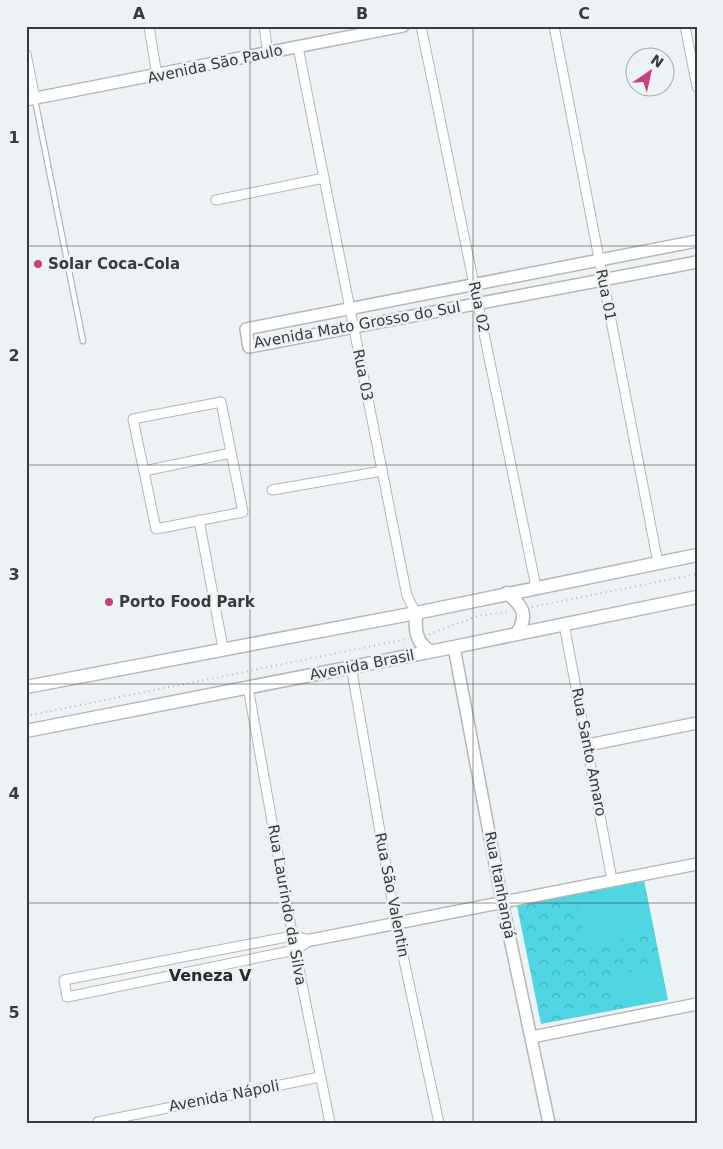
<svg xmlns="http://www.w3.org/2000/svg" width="723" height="1149" font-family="'DejaVu Sans',sans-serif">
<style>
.park{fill:url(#park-crowns)}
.pitch{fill:#4fd6e2}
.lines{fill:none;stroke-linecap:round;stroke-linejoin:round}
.service-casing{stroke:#b2b8b9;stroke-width:7}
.minor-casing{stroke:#b2b8b9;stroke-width:11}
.tertiary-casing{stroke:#b2b8b9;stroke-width:14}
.secondary-casing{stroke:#b2b8b9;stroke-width:15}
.path{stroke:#b4b9ba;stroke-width:2;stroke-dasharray:1 4;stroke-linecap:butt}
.service{stroke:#fff;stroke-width:4.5}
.minor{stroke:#fff;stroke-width:9}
.tertiary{stroke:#fff;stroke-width:11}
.secondary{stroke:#fff;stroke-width:12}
.grid{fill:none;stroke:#383b3b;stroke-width:1;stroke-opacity:0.55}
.poi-dot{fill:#c64082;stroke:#edf3f4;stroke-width:2}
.labels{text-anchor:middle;stroke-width:5;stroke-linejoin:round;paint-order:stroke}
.street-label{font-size:15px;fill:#383b3b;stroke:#edf3f4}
.poi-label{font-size:15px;font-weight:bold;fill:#383b3b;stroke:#edf3f4;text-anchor:start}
.neighbourhood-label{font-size:16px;font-weight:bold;fill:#262b2b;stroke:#edf3f4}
.neatline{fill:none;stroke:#383b3b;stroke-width:2}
.grid-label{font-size:16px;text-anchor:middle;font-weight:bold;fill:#383b3b}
</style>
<defs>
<pattern id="park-crowns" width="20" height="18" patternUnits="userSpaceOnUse" patternTransform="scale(1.25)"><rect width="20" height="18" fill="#4fd6e2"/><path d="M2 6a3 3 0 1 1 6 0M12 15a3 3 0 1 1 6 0" fill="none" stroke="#43afb8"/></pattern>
</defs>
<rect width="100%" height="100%" fill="#edf3f4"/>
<path class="park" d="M644,880L668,1000L541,1024L517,906Z"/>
<g class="pitch">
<path d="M643,884L653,933L586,946L576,897Z"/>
<path d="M659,966L665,996L614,1006L608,976Z"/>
</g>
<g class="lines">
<g class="service-casing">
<path id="service" d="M35,100L83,341"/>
</g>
<g class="minor-casing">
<g id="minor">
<path d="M149,26L157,76"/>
<path d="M264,26L268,54"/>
<path d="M421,26L536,587"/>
<path d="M554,26L658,563"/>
<path d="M685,26L697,87"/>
<path d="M298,47L407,596L416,613"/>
<path d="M26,54L35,99"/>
<path d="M216,200L324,178"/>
<path d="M221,402L243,512L156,529L133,419Z"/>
<path d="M144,471L231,453"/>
<path d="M272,490L382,471"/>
<path d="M199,520L223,648"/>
<path d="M564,624L612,880"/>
<path d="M351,666L396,923L439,1123"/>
<path d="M248,687L295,950L330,1123"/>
<path d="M292,936L311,940L295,950L67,997L64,980Z"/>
<path d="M98,1122L320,1077"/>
</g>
</g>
<g class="tertiary-casing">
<g id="tertiary">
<path d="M26,100L403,26"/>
<path d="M697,241L246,329L249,347L697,262"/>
<path d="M454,647L502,901L549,1123"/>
<path d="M588,745L697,723"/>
<path d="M311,940L697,864"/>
<path d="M532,1037L697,1004"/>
</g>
</g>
<g class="secondary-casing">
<g id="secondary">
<path d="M507,593C522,605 529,615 517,633"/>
<path d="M416,613C415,629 415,642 430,651"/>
<path d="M26,687L416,613L697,555"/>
<path d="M26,731L454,647L697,597"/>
</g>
</g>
<g class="path">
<path d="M532,607L697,574"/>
<path d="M429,634L478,616L510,611"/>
<path d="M26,716L407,639"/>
</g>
<use href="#service" class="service"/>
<use href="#minor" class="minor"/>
<use href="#tertiary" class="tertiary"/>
<use href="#secondary" class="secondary"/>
</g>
<path class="grid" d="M250,26V1123M473,26V1123M26,246H697M26,465H697M26,684H697M26,903H697"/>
<g class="poi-dot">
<circle cx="38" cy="264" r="5"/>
<circle cx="109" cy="602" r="5"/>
</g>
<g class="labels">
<g class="street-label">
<text transform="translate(215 64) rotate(-12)" y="5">Avenida São Paulo</text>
<text transform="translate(606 295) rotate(79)" y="5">Rua 01</text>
<text transform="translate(479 307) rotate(78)" y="5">Rua 02</text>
<text transform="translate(357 325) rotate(-10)" y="5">Avenida Mato Grosso do Sul</text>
<text transform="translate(363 375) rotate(79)" y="5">Rua 03</text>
<text transform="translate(362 665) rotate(-11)" y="5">Avenida Brasil</text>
<text transform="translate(589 752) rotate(79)" y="5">Rua Santo Amaro</text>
<text transform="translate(500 885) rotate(79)" y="5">Rua Itanhangá</text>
<text transform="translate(392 895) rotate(79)" y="5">Rua São Valentin</text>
<text transform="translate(287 905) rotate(80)" y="5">Rua Laurindo da Silva</text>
<text transform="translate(224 1096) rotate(-11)" y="5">Avenida Nápoli</text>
</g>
<g class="poi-label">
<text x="48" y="269">Solar Coca-Cola</text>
<text x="119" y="607">Porto Food Park</text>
</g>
<g class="neighbourhood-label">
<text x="210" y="981">Veneza V</text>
</g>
</g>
<rect width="723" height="1149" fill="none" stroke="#edf3f4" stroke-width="55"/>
<g transform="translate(650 72) rotate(34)"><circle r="24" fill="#edf3f4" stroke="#a5a9aa"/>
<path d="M0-4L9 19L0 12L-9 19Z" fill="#c64082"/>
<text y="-8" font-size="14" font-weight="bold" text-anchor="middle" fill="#383b3b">N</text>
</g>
<rect x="28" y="28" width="668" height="1094" class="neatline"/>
<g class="grid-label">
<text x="139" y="19">A</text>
<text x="362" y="19">B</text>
<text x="584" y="19">C</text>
<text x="14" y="143">1</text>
<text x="14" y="361">2</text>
<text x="14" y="580">3</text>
<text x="14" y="799">4</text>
<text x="14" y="1018">5</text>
</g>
</svg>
